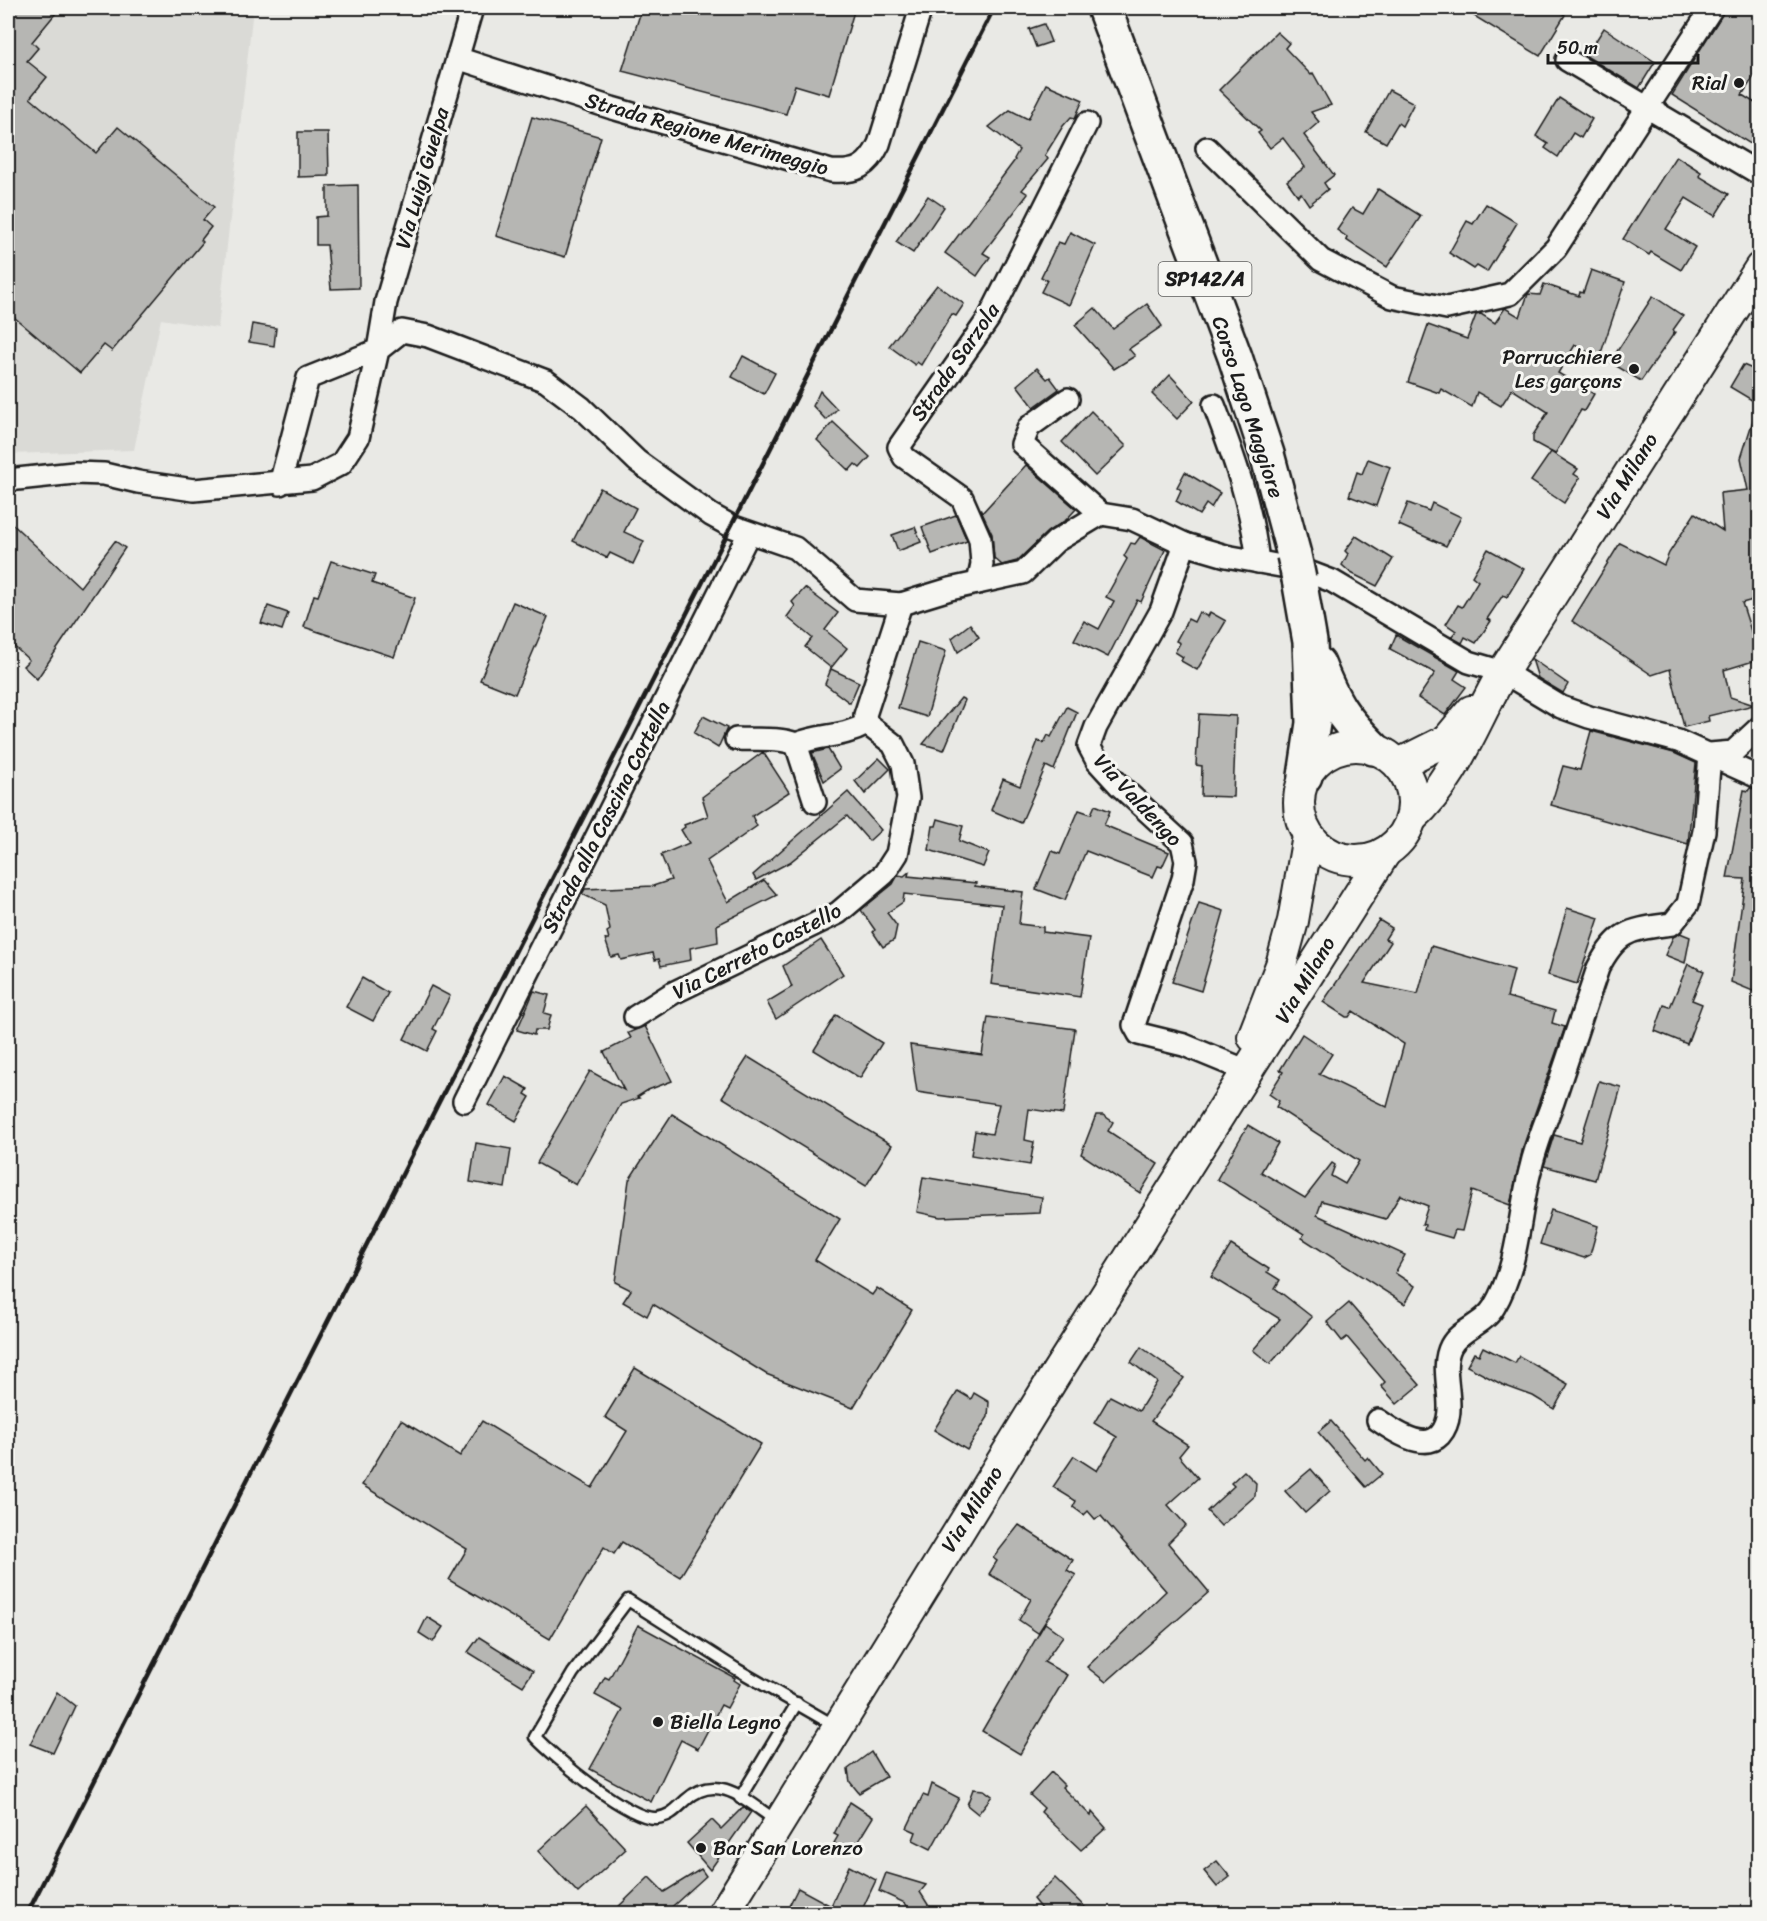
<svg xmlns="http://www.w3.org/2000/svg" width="1767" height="1921" font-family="Sriracha,sans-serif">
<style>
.built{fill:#dadad6}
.building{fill:#b6b6b3;stroke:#1c1c1c;stroke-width:1.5}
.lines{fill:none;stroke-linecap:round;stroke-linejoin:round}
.lane-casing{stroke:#1c1c1c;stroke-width:15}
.street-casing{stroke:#1c1c1c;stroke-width:26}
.secondary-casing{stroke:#1c1c1c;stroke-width:34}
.highway-casing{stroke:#1c1c1c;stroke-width:38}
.lane{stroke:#f6f6f2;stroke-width:10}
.street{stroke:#f6f6f2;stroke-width:21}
.secondary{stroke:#f6f6f2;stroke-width:30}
.highway{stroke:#f6f6f2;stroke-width:33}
.rail{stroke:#1c1c1c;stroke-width:4.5}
.highway-bridge-casing{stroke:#1c1c1c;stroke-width:38;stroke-linecap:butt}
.highway-bridge{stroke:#f6f6f2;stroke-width:33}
.poi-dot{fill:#1c1c1c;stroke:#f6f6f2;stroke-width:2}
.labels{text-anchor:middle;stroke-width:6;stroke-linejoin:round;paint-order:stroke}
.shield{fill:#f6f6f2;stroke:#5d5d5c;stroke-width:1.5}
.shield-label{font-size:20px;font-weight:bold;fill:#1c1c1c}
.poi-label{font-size:21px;fill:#1c1c1c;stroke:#f6f6f2;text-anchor:end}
.street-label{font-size:21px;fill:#1c1c1c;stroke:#f6f6f2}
</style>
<rect width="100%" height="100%" fill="#e9e9e5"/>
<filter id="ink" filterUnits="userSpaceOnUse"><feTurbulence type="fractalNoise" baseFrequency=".0167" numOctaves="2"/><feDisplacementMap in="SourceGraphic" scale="12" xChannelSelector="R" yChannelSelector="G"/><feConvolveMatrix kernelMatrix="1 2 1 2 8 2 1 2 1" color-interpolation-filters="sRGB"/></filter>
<g filter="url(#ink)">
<path class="built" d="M8,8H253L218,328L161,319L134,450L8,454Z"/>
<g class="building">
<path d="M8,8H60L32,42L38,48L27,61L47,77L30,98L96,153L118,127L214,207L203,220L211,227L201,240L203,242L112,351L104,345L80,373L8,312Z"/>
<path d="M642,8H855L829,95L795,85L786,114L622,71Z"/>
<path d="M1461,8H1554L1565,15L1540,56Z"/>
<path d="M1726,8H1760V67L1742,95L1760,106V150L1672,95Z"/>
<path d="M1044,24L1051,42L1036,47L1029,29Z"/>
<path d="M1604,28L1655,62L1639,88L1586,56Z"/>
<path d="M1277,32L1289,43L1285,48L1311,75L1313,73L1331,105L1311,112L1319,122L1304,135L1334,175L1324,183L1328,189L1309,205L1301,193L1298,196L1287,181L1305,167L1283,138L1270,148L1258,133L1261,131L1219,90Z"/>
<path d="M1046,84L1083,100L1075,118L1071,117L1063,126L1045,155L1048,159L1022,190L1028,194L983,253L990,257L977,276L945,253L1015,160L1014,159L1019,150L989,127L1010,110L1028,119Z"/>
<path d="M1389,90L1414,103L1402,126L1398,123L1386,143L1366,132Z"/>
<path d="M1559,98L1592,119L1581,138L1573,133L1558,157L1545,148L1548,144L1536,136Z"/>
<path d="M532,117L601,137L565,257L496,236Z"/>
<path d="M298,132H328L329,176L298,177Z"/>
<path d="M1676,156L1701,172L1699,176L1729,194L1715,216L1686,198L1666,229L1695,247L1681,270L1651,252L1649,255L1623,239Z"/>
<path d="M358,185L359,288L331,289L327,245H316V217L327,216V186Z"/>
<path d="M1378,189L1421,216L1387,267L1346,240L1347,237L1337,230L1352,208L1363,214Z"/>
<path d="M928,196L944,207L913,253L896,242Z"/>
<path d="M1486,204L1517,223L1487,272L1477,266L1474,269L1449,253L1467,221L1473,224Z"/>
<path d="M1070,232L1095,245L1069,305L1041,292L1047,280L1041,277L1058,242L1064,244Z"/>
<path d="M1591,270L1625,282L1600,356L1595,353L1593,355L1575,345L1558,373L1594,394L1584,411L1581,410L1555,454L1533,442V435L1548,412L1512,389L1501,406L1477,392L1472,407L1441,389L1439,393L1408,382L1428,325L1467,339L1476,315L1481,314L1495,323L1505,308L1520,317L1528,294L1540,295L1544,284L1579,296L1580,292L1583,293Z"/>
<path d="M937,285L964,304L956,316L952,314L921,365L917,362L915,365L889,346Z"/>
<path d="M1653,296L1683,316L1673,330L1675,332L1641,381L1610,362Z"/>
<path d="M1147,304L1162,326L1129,349L1135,356L1114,369L1075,325L1095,308L1113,329Z"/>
<path d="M252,324L276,328L274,346L249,342Z"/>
<path d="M743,356L775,373L764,394L732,377Z"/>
<path d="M1743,365L1760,372V405L1730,387Z"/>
<path d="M1037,368L1047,379L1050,377L1059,389L1034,407L1017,385Z"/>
<path d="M1170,375L1194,401L1177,419L1152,394Z"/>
<path d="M820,391L837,409L826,420L813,406Z"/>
<path d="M1091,411L1126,446L1095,476L1062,442Z"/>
<path d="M1756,411L1760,412V598L1742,603L1760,659L1724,670L1730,697L1754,705L1708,716L1709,721L1684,727L1670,669L1652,675L1572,621L1620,543L1664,565L1669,553L1695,513L1723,531L1720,493L1748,490L1741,458Z"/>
<path d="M833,422L870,457L860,468L855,464L849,471L817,440Z"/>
<path d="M1551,452L1578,469L1574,474L1580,478L1564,503L1531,481Z"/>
<path d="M1368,459L1390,467L1376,506L1349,496L1357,472L1362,474Z"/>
<path d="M1026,465L1076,509L1066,520L1047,532L1017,561L1002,565L994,558L992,534L982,513Z"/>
<path d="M1185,472L1220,493L1211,508L1206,504L1199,515L1176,501L1181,490L1177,487Z"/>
<path d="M600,488L636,508L624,532L644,541L633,564L610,553L607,558L573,541Z"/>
<path d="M1408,503L1429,511L1432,503L1461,517L1446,546L1399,525Z"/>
<path d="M956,515L967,541L932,554L922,527Z"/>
<path d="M8,520L80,587L115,541L125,548L37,679L23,666L29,660L8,641Z"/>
<path d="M915,527L921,542L898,551L892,535Z"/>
<path d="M1356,536L1393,559L1377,586L1351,573L1342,565L1348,554L1345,551Z"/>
<path d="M1140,537L1165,550L1141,602L1137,600L1108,657L1074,640L1084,621L1099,629L1114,601L1106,597L1127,559L1124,556L1131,543L1135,544Z"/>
<path d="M1488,549L1524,569L1507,597L1503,595L1487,619L1491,621L1476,643L1465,637L1462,643L1451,637L1456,631L1446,624L1458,605L1462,607L1478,581L1472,576Z"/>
<path d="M331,561L375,575L372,583L415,598L394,657L304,627L314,595L318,596Z"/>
<path d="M805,588L838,613L825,630L847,648L831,668L805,647L812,638L787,617L795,606L792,602Z"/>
<path d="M513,602L548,617L515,694L480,680Z"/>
<path d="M268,606L288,613L282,630L261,623Z"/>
<path d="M1199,612L1208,617L1210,612L1226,621L1197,670L1181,661L1183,657L1175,652L1180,643L1176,641L1188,619L1194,622Z"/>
<path d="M970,624L979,637L958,652L952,638Z"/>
<path d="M1396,635L1459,671L1454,679L1466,687L1445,715L1418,698L1435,673L1390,649Z"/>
<path d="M918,642L946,651L927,717L898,708Z"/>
<path d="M1532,659L1568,684L1563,693L1538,678Z"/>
<path d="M831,669L859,682L850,703L825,684Z"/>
<path d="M961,698L965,700L944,750L923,744Z"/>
<path d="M1067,707L1077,712L1054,770L1046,766L1021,823L991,810L1003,779L1020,786L1038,741L1044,743L1048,735L1051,737Z"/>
<path d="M1199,714L1236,716L1233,797L1201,796L1202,766L1196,765Z"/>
<path d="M703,716L727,728L718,748L694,733Z"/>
<path d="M1591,731L1674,753L1696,763L1688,844L1551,805L1563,766L1580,770Z"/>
<path d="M828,749L840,769L824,781L812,753Z"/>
<path d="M763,752L789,792L752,816L757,826L707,861L728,902L764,880L777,895L717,925L718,942L690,948L691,960L661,966L659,959L655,960L653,953L621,960L619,955L611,957L605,939H609L607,932L610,930L605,905L582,894L585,889L653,886L671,880L661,855L689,843L681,830L685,827L684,825L708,816L702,797Z"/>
<path d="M879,758L890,769L865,794L855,781Z"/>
<path d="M1750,788L1760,790V994L1731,982L1745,879L1727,878L1744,790L1748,791Z"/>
<path d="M848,792L881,830L869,841L847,816L790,862L756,880L753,875Z"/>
<path d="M1095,805L1110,811L1104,825L1169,852L1162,867L1158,866L1153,877L1086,851L1065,900L1036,889L1052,851L1060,854L1079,810L1091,814Z"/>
<path d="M938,819L963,826L959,841L989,853L983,867L929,850L933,826H936Z"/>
<path d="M909,872L908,876L976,883L975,886L1023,892L1019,924L1043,927V932L1089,938L1080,997L991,984L1002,905L904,894L903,902L887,913L897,926L894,940L883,947L873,932L875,930L861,910L893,884L898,875L904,876Z"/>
<path d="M1199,903L1224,911L1201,991L1172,982Z"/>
<path d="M1567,908L1599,918L1577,984L1548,975Z"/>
<path d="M1379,920L1392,928L1385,939L1391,942L1364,983L1418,994L1431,946L1514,970L1507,997L1555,1011L1552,1023L1565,1027L1523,1147L1510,1205L1472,1191L1462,1231L1455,1230L1452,1238L1424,1230L1425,1225L1422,1224L1428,1206L1400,1195L1386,1219L1322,1201L1317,1215L1405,1255L1395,1273L1415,1286L1405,1304L1302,1238L1304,1234L1217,1179L1248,1125L1278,1143L1261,1172L1305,1198L1332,1163L1335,1165L1331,1176L1345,1184L1359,1161L1276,1107L1279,1101L1269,1094L1283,1072L1280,1070L1302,1034L1332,1054L1319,1074L1387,1107L1404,1044L1353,1011L1349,1017H1346L1323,1002Z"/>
<path d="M1680,933L1690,937L1685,963L1665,955L1673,937Z"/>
<path d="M821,940L843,974L776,1019L767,1002L792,987L783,966Z"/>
<path d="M1688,964L1704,971L1692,1000L1702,1004L1687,1044L1655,1031L1664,1005L1670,1007Z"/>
<path d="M362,978L388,993L373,1021L346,1007Z"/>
<path d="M431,986L450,996L433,1029L437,1031L427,1051L404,1039Z"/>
<path d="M534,991L549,995L544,1013L551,1015L547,1030H535L534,1035L517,1030Z"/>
<path d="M836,1015L882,1043L860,1078L814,1050Z"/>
<path d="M988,1017L1075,1029L1063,1114L1029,1109L1025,1140L1034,1142L1030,1165L971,1155L975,1131L992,1134L999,1104L917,1092L910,1045L982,1055Z"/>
<path d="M645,1026L672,1081L648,1090L637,1097L639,1098L621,1104L576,1185L537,1163L590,1071L624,1090L604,1052L631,1038L628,1033Z"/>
<path d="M748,1057L892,1145L866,1186L722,1097Z"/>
<path d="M505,1076L528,1089L525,1094L530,1097L516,1121L489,1105Z"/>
<path d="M1599,1081L1621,1087L1595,1180L1544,1166L1554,1135L1580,1142Z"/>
<path d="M672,1114L840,1219L815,1260L872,1295L877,1288L912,1310L853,1408L766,1374L653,1304L647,1316L623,1302L631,1290L615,1282L629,1180Z"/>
<path d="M1096,1115H1103L1113,1122L1108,1131L1158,1164L1140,1193L1081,1154Z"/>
<path d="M476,1143L511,1149L505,1188L470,1182Z"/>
<path d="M923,1177L1042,1197L1040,1213L940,1217L917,1212Z"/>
<path d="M1551,1210L1598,1226L1590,1255L1584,1258L1540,1244Z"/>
<path d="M1231,1245L1269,1269L1267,1272L1280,1280L1275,1288L1312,1317L1270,1364L1253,1350L1280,1319L1211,1277Z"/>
<path d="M1349,1303L1420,1385L1397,1404L1381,1386L1385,1382L1347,1337L1342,1341L1327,1322Z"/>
<path d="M1141,1347L1184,1378L1151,1421L1188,1445L1179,1456L1198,1478L1168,1505L1186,1525L1168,1543L1209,1592L1106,1682L1087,1667L1166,1591L1101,1516L1095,1519L1088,1511L1084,1515L1073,1507L1076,1501L1053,1487L1074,1456L1097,1471L1117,1437L1094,1423L1110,1396L1139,1411L1157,1382L1131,1362Z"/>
<path d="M1483,1347L1515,1363L1519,1356L1568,1384L1554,1409L1533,1396L1503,1385L1467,1366L1474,1353L1479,1355Z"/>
<path d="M635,1368L761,1444L680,1577L622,1542L614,1554L604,1547L550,1639L449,1580L467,1549L362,1485L401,1420L460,1456L482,1421L592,1488L627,1431L605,1417Z"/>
<path d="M958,1391L971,1399L974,1393L989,1402L988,1417L967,1450L934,1430Z"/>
<path d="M1331,1421L1365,1460L1368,1457L1382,1474L1366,1487L1318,1432Z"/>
<path d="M1311,1469L1330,1491L1305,1513L1285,1491Z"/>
<path d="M1244,1471L1256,1483L1255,1496L1221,1526L1207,1511L1234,1486L1231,1483Z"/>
<path d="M1019,1525L1073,1560L1067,1570L1076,1575L1038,1633L1019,1620L1031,1599L989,1574L997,1561L993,1558Z"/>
<path d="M427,1617L443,1627L433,1642L419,1633Z"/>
<path d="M1045,1623L1063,1636L1044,1662L1067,1675L1020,1754L982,1731Z"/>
<path d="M638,1625L735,1678L734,1680L740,1684L727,1708L721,1705L698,1749L681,1740L651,1802L590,1769L623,1710L595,1695L605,1677L609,1679Z"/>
<path d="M479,1637L533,1671L523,1686L468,1652Z"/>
<path d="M57,1692L75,1706L53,1753L30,1744Z"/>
<path d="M871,1752L886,1777L859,1793L850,1782L848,1769Z"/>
<path d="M1051,1772L1064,1785L1062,1787L1091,1816L1092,1812L1106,1828L1081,1850L1041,1812L1044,1808L1030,1795Z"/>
<path d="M932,1784L959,1798L931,1849L913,1840L916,1832L907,1828L923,1795L928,1797Z"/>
<path d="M973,1789L984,1790L992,1796L978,1814L967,1805Z"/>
<path d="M850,1802L873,1817L851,1853L834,1843L838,1836L834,1834Z"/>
<path d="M586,1806L626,1849L578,1893L538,1851Z"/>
<path d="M743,1807L751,1812L710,1870L687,1843L712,1820L721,1829Z"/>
<path d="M1217,1861L1230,1877L1217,1887L1204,1871Z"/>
<path d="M849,1866L876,1880L860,1914H785L798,1888L831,1906Z"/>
<path d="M701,1869L706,1876L664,1914H611L649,1877L664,1892Z"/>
<path d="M886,1873L926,1885L920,1892L934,1914H913L905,1903L879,1891Z"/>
<path d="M1055,1878L1092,1914H1045L1033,1899Z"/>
</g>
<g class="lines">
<g class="lane-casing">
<g id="lane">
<path d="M740,1798L797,1703"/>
<path d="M778,1822C749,1803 718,1770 686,1800C676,1809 670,1817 656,1818C629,1820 554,1757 535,1737L573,1673L628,1600L738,1670L837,1727"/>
</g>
</g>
<g class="street-casing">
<g id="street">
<path d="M457,58L612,108L831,171C856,173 868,167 879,144L921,8"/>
<path d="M1567,60L1760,174"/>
<path d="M1207,148L1321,260L1392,297L1447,308L1510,294L1556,248L1712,8"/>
<path d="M1068,399L1029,427L1022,444L1101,514"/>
<path d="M1214,405C1234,457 1252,507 1258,562"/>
<path d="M8,480L74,473L104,474L138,482L194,490L312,479L341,464L358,438L378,350L402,331L428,336L546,381L582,408L637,461L711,515L731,526L795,548L855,600L901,604L950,589L1023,573L1056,541L1101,514L1132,519L1185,544L1226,556L1303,570L1332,581L1469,662L1503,672L1561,707L1589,717L1678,741L1760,778"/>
<path d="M280,484L308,378L378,350L386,302L472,8"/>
<path d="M1185,544L1161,611L1096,727L1089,746L1097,761L1119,785L1182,843L1186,861L1183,879L1134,1025L1139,1034L1184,1045L1240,1068"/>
<path d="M978,583L982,564L980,539L962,498L904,457L899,447L989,318L1087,123"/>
<path d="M736,739C756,740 778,737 796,744C824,733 839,739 867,724"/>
<path d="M796,744L815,802"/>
<path d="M635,1017L673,993L838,913L884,874L897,854L908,798L903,764L893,744L867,724L865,715L901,604"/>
<path d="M464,1101L749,533"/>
<path d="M1378,1420C1392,1430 1424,1452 1440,1435C1461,1411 1437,1372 1451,1346C1460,1329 1483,1326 1494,1307C1520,1263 1518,1214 1531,1167C1536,1145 1545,1123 1553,1102C1568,1057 1583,1013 1598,968C1618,929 1631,930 1672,924L1688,904L1704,831L1710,754L1733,752L1760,727"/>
</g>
</g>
<g class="secondary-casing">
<g id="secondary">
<circle cx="1356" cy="803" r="57"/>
<path d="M1399,764L1447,740L1471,711"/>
<path d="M1412,818C1456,778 1474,722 1503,672L1760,268"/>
<path d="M1253,1037L1281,965L1293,921L1308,836"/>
<path d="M723,1914L1052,1380L1385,853"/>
</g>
</g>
<g class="highway-casing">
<g id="highway">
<path d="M1104,8L1235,357L1267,454L1294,555"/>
<path d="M1299,579L1310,642L1313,723L1305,776"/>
<path d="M1318,664C1334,704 1342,717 1373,748"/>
</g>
</g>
<use href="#lane" class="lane"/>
<use href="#street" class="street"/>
<use href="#secondary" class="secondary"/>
<use href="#highway" class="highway"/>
<path class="rail" d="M27,1914L994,8"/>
<g class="highway-bridge-casing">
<path id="highway-bridge" d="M1294,555L1299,579"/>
</g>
<use href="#highway-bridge" class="highway-bridge"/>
</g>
</g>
<g class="poi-dot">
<circle cx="1739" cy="83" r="6"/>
<circle cx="1634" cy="369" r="6"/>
<circle cx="658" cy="1722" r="6"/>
<circle cx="701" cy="1848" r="6"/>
</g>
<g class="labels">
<rect class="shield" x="1158.5" y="262" width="93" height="34" rx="4.5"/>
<g class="shield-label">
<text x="1205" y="286">SP142/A</text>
</g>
<g class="poi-label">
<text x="1727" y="90">Rial</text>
<text x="1622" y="364">Parrucchiere<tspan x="1622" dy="24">Les garçons</tspan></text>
<text x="670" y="1729" text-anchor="start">Biella Legno</text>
<text x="713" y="1855" text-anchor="start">Bar San Lorenzo</text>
</g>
<g class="street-label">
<text transform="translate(707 134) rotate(16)" y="7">Strada Regione Merimeggio</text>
<text transform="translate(422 178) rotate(-74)" y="7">Via Luigi Guelpa</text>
<text transform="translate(955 362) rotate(-55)" y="7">Strada Sarzola</text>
<text transform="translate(1248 407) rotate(72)" y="7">Corso Lago Maggiore</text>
<text transform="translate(1627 476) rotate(-58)" y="7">Via Milano</text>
<text transform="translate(1138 800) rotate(47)" y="7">Via Valdengo</text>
<text transform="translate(606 817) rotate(-63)" y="7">Strada alla Cascina Cortella</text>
<text transform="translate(757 951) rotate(-27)" y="7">Via Cerreto Castello</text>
<text transform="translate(1305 980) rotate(-59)" y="7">Via Milano</text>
<text transform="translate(972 1509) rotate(-58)" y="7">Via Milano</text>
</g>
</g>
<rect width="1767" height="1921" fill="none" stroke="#f6f6f2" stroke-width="30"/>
<rect x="15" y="15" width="1737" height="1891" fill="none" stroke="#1c1c1c" stroke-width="2" filter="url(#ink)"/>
<path d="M1548 54v9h150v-9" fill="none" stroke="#1c1c1c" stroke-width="3"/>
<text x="1557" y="54" font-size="18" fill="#1c1c1c" stroke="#f6f6f2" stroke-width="4.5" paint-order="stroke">50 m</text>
</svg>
